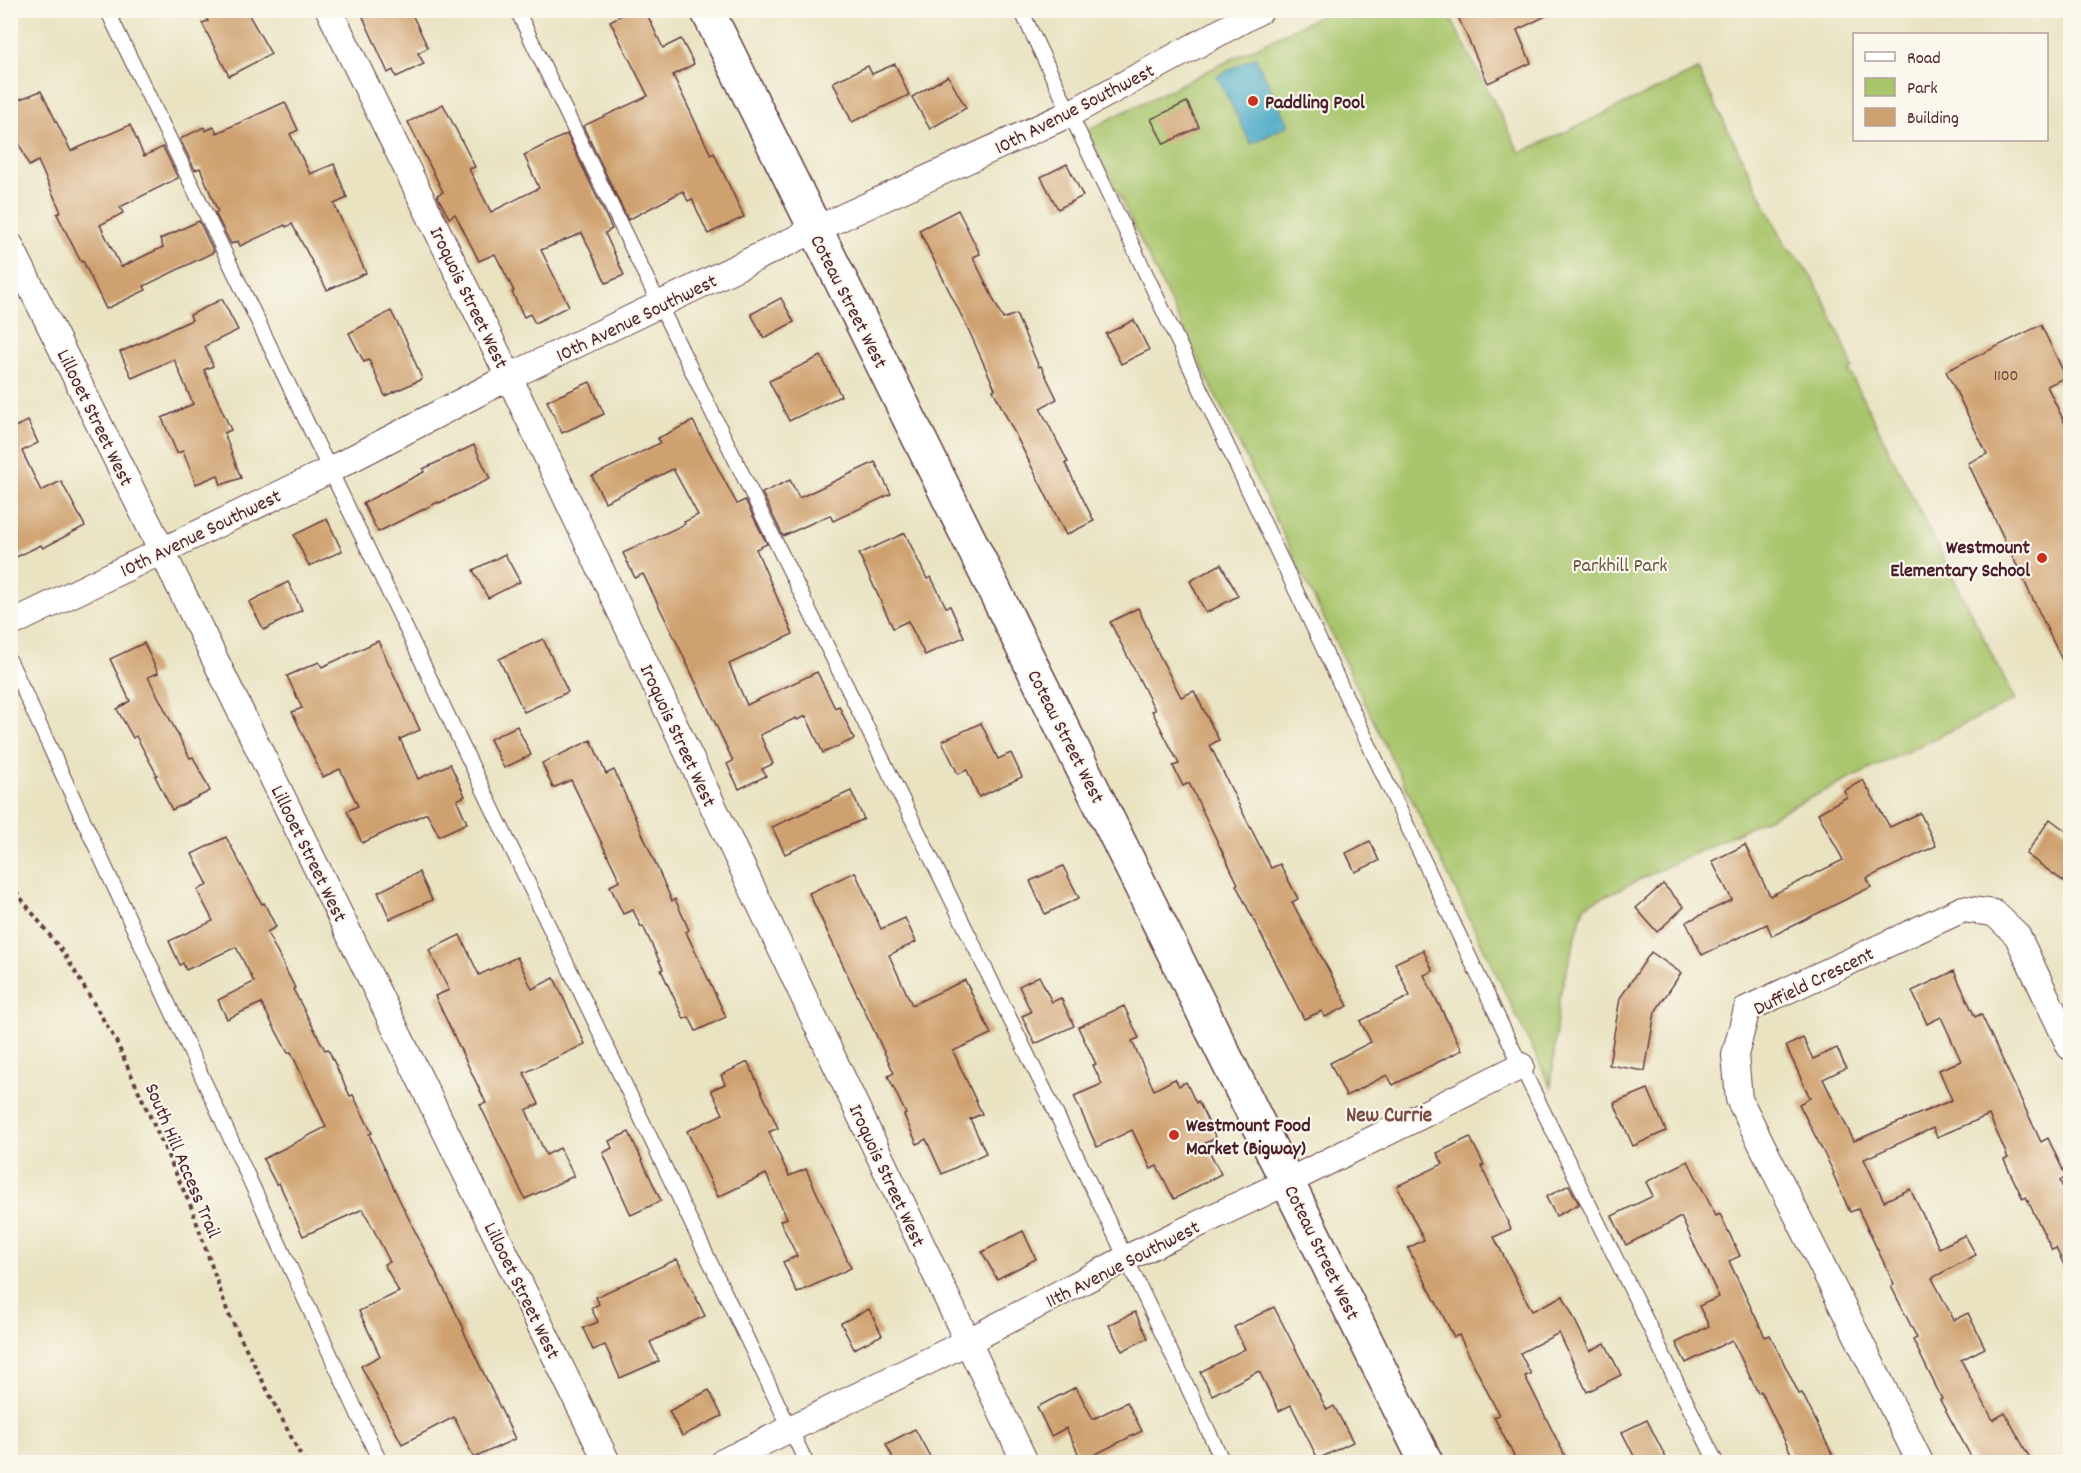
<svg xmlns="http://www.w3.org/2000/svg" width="2081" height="1473" font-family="Dekko,sans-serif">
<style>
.green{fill:#a8c56c;stroke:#79724c;stroke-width:1.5}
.water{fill:#45a9c5;stroke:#486478;stroke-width:1.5}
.building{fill:#cfa170}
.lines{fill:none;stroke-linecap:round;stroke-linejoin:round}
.lane-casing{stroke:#623c42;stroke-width:16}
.street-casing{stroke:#623c42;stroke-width:28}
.secondary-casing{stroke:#623c42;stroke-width:36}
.path{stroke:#623c42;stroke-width:4;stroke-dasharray:4.5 4.5;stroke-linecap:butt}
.lane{stroke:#fff;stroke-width:14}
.street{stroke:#fff;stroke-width:26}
.secondary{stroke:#fff;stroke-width:33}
.poi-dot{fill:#c8321e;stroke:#fbf7ec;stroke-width:2}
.labels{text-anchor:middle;stroke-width:4.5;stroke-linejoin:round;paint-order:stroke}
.number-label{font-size:16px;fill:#6b403c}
.poi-label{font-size:20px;font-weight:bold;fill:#4a1f2b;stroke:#fbf7ec;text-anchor:start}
.street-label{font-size:20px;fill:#4a1f2b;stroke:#fbf7ec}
.park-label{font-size:20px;fill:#66513e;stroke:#fbf7ec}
.neighbourhood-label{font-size:21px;font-weight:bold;fill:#794c43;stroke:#fbf7ec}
</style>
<rect width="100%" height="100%" fill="#fbf7ec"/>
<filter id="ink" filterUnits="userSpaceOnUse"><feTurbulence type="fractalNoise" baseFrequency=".0167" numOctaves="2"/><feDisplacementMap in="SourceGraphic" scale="12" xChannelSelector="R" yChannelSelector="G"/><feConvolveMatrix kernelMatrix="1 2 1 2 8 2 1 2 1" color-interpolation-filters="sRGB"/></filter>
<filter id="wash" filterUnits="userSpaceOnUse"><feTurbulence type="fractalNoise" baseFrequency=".008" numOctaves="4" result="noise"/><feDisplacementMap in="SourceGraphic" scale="24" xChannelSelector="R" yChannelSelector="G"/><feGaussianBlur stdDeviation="1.35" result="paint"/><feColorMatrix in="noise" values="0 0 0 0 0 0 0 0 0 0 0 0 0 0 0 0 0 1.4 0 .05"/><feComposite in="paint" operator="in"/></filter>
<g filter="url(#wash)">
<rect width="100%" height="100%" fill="#e9e3c2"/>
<path class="green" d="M1330,11H1447L1520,153L1698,70L1787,248C1818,274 1838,331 1853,368L1849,371L2015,700L1584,906L1559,998L1551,1087L1087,130Z"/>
<path class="water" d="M1255,57L1289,125L1251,144L1217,76Z"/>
<g id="blocks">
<g class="building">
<path d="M203,10H246L271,54L229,76L202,23L208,21Z"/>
<path d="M379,10H410L428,48L418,53L424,64L396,77L393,70L388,73L363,17Z"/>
<path d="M631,10H645L663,48L681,39L694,64L673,75L711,155L714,153L744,217L708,234L692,199L688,201L683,191L628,220L583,126L648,96L610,21Z"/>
<path d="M1455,10H1558L1517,30L1531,63L1488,83Z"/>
<path d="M895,64L909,95L852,122L833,82L868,66L872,74Z"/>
<path d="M948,76L966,108L930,129L912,97Z"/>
<path d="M41,91L71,151L130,125L144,156L163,147L178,178L120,207L123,213L100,225L121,267L163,247L160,239L199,221L214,252L144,286L146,290L106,309L83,261L81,262L57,214L61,212L38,161L29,166L10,123V103Z"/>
<path d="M285,102L298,130L290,134L310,174L334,164L347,198L334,204L366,273L327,290L292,224L286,227L285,225L240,246L238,241L231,244L215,213L218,212L200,168L195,170L180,139L204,127L205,131L214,127L217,133Z"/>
<path d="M1187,102L1199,127L1164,144L1151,119Z"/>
<path d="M443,104L475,167L469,169L491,212L539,188L524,155L567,134L612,229L605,233L624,275L606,283L582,233L541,250L569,306L535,323L530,314L524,317L512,292L514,291L495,254L479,261L455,214L449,218L437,195L443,192L408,122Z"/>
<path d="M1067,164L1083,196L1058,209L1041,177Z"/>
<path d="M958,210L980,254L973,257L1003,319L1016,314L1039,367L1041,366L1057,399L1040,408L1068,462L1065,463L1094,521L1066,535L993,390L995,389L970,333L919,230Z"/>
<path d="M781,298L794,322L764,338L751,314Z"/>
<path d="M222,299L238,330L205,346L213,366L204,370L231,430L224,433L241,478L221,485L218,475L196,484L183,451L177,453L162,418L193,404L174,359L132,378L120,352L192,320L190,315Z"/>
<path d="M391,311L406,340L422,379L385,396L369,360L364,362L349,333Z"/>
<path d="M1134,320L1149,350L1121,364L1106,334Z"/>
<path d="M2041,325L2066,377L2047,386L2070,434V677L1968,463L1987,454L1946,371Z"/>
<path d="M821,356L841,396L789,421L769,381Z"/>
<path d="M590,382L604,414L562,433L547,401Z"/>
<path d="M28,421L38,443L22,451L41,491L61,481L85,526L43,548L41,545L10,560V429Z"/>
<path d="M693,421L737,504L745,500L767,544L756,549L793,634L729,664L747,705L817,672L835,708L839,706L854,739L823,753L806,716L797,720L796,718L760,735L773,764L762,769L766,776L739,789L727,764L733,761L678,645L643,574L635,578L623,553L685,524L684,522L698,515L673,469L605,502L592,476L660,443L658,438Z"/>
<path d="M474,445L490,479L439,503L438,502L378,532L363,503L424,472L423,469Z"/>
<path d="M875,462L891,494L833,521L830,515L783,536L762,493L790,480L799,498Z"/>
<path d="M327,519L342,551L309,566L294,535Z"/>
<path d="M905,533L927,579L931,577L946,607L950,606L964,637L925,655L908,621L893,628L859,554Z"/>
<path d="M505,554L520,582L488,598L473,570Z"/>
<path d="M1221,564L1238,596L1206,613L1190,581Z"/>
<path d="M288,582L302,610L264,630L249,602Z"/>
<path d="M1138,608L1151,636L1150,637L1181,697L1194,691L1219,740L1210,745L1237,801L1271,868L1280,864L1298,899L1292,902L1348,1006L1325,1017L1322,1011L1304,1019L1236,885L1238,884L1189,783L1183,786L1173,766L1179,764L1152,711L1155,710L1110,622Z"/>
<path d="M543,639L568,692L524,712L499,659Z"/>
<path d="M378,641L420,730L400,739L418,779L450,764L465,796L457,800L467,823L439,836L427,813L362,843L347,811L358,806L340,769L323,777L292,712L302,708L287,676L319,662L322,667Z"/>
<path d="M144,643L158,673L148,677L190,758L193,757L210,791L172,810L155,776L157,775L136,736L133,738L117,709L130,701L110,659Z"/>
<path d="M981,723L998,759L1011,753L1022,777L979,797L967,770L958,774L942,741Z"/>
<path d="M517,726L531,755L504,768L490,739Z"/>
<path d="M591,740L606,774L614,770L672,901L675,899L689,930L686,932L726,1017L696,1031L689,1017L684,1019L661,970L663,969L643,926L641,927L633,910L623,914L610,886L620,881L571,780L553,788L542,763Z"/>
<path d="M1863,780L1890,827L1920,813L1936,846L1867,878L1871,887L1772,936L1767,924L1702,955L1686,922L1732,900L1712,861L1745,845L1770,896L1843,860L1818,813L1847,797L1844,791Z"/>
<path d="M851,791L864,819L785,854L772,827Z"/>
<path d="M2050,819L2070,834V886L2026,854Z"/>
<path d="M226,837L262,904L264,903L276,927L267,932L295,988L293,989L325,1050L328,1049L350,1096L353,1095L372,1133L369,1134L399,1199L464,1329L463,1330L515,1439L474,1458L454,1417L402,1444L361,1366L380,1356L359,1311L399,1292L384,1264L390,1262L363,1209L303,1236L279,1183L276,1184L263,1159L326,1127L291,1052L288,1053L261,1003L227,1019L218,1000L254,982L236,947L186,970L183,963L180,965L169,941L213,921L197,890L208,885L192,854Z"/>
<path d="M1370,841L1379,861L1355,872L1346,853Z"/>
<path d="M1063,866L1079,898L1045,914L1030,881Z"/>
<path d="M419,872L432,900L390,919L378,892Z"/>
<path d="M855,872L881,929L905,918L916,942L889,955L912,1005L965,980L991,1034L953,1051L982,1114L970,1119L986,1153L942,1174L926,1139L917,1144L904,1115L906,1114L888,1076L894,1073L809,893Z"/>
<path d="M1663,884L1684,907L1657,932L1636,908Z"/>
<path d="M460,935L479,975L517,957L532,989L554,978L585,1044L524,1073L539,1104L526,1110L546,1155L560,1148L574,1176L525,1199L480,1105L486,1103L435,996L449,990L429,950Z"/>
<path d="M1423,950L1433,971L1424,975L1462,1050L1393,1085L1387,1075L1346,1096L1330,1063L1371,1042L1360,1021L1410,996L1395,963Z"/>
<path d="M1651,952L1681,973L1655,1012L1645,1071L1609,1065L1620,998Z"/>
<path d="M1954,971L1975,1017L1981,1014L2041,1142L2048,1138L2066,1177L2060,1181L2070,1204V1278L2056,1248L2052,1250L2026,1197L2023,1199L2004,1160L2008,1158L1989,1115L1937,1137L1933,1128L1864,1159L1884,1201L1910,1189L1939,1248L1965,1235L1976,1255L1932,1278L1954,1320L1968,1313L1985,1348L1961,1360L1993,1420L2005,1413L2032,1462H1974L1940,1400L1942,1399L1913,1340L1917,1338L1891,1286L1894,1284L1858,1209L1850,1212L1833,1174L1834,1173L1799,1104L1810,1098L1786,1046L1803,1038L1813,1059L1837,1048L1846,1068L1823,1079L1854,1141L1952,1100L1939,1070L1961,1061L1941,1017L1927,1024L1912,991Z"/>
<path d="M1039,976L1052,1002L1061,998L1074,1026L1035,1044L1022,1016L1031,1012L1019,986Z"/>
<path d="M1124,1006L1139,1038L1132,1041L1154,1090L1175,1079L1179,1086L1186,1082L1196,1103L1198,1101L1216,1138L1205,1143L1221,1174L1174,1199L1157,1166L1151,1169L1132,1130L1097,1147L1074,1096L1102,1084L1093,1065L1096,1064L1078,1027Z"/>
<path d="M748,1062L778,1128L769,1132L789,1176L806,1169L851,1268L797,1293L783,1262L797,1256L780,1221L787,1218L766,1174L718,1197L687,1131L723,1114L711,1090L725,1084L721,1075Z"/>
<path d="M1648,1089L1666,1131L1633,1146L1614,1103Z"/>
<path d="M629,1132L661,1201L631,1215L603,1153L612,1148L609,1141Z"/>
<path d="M1470,1137L1484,1165L1481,1166L1511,1229L1494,1237L1532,1311L1563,1296L1590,1351L1605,1343L1621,1375L1587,1392L1559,1333L1520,1353L1531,1374L1525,1376L1568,1462H1517L1494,1417L1499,1415L1459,1335L1454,1337L1408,1248L1424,1240L1397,1186L1443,1164L1437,1153Z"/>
<path d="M1688,1161L1716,1216L1720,1214L1740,1256L1729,1261L1765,1337L1770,1335L1799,1394L1802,1393L1836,1462H1795L1761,1391L1758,1393L1732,1340L1686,1363L1676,1343L1709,1326L1699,1306L1719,1297L1681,1217L1626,1245L1612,1216L1653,1196L1646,1182Z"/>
<path d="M1569,1185L1579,1204L1556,1216L1546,1197Z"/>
<path d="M1023,1231L1036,1259L997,1279L982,1252Z"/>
<path d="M677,1259L705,1316L650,1342L659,1361L620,1378L605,1345L593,1350L583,1328L598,1322L591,1308L599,1304L596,1297Z"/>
<path d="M1274,1307L1327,1410L1334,1406L1353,1442L1318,1459L1291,1405L1279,1411L1259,1371L1212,1395L1200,1372L1245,1349L1234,1327Z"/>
<path d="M869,1309L882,1335L854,1349L841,1323Z"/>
<path d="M1135,1312L1148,1338L1122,1351L1109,1325Z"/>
<path d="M1076,1387L1093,1419L1127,1402L1142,1431L1082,1461L1066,1428L1051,1436L1037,1407Z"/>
<path d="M709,1390L722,1416L682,1436L669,1411Z"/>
<path d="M1647,1420L1668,1462H1637L1622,1432Z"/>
<path d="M915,1429L933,1462H895L886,1444Z"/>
</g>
</g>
</g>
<g filter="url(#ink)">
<use href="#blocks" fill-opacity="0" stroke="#623c42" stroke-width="1.5"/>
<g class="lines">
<g class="lane-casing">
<g id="lane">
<path d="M107,10L330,470L806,1462"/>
<path d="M517,10C749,496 994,976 1223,1462"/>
<path d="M1021,10L1521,1066L1716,1462"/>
<path d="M10,661L380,1462"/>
</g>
</g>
<g class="street-casing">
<g id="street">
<path d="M329,10L509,377L1025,1462"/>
<path d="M10,245L162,551L607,1462"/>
<path d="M10,624L330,470L509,377L814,230L1071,113L1261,10"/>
<path d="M723,1462L967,1342L1127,1258L1289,1181L1521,1066"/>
<path d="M1920,1462L1739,1099L1735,1055L1747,1009L1963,909L1994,913L2017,935L2070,1047"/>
</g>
</g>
<g class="secondary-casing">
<path id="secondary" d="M707,10C944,496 1190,977 1426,1462"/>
</g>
<path class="path" d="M10,884L65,955L116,1041L192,1209L228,1313L304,1462"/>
<use href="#lane" class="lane"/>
<use href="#street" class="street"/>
<use href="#secondary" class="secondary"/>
</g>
</g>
<g class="poi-dot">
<circle cx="1253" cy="101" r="6"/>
<circle cx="2042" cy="558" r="6"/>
<circle cx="1174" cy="1135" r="6"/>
</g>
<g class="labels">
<g class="number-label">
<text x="2006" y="380">1100</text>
</g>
<g class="poi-label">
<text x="1265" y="108">Paddling Pool</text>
<text x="2030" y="553" text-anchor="end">Westmount<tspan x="2030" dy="23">Elementary School</tspan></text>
<text x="1186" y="1131">Westmount Food<tspan x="1186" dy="23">Market (Bigway)</tspan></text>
</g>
<g class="street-label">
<text transform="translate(1074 108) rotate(-27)" y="7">10th Avenue Southwest</text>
<text transform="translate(470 297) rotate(64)" y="7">Iroquois Street West</text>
<text transform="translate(850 301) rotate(63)" y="7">Coteau Street West</text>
<text transform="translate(636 317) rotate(-26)" y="7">10th Avenue Southwest</text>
<text transform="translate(96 417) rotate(64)" y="7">Lillooet Street West</text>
<text transform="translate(200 532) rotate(-26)" y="7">10th Avenue Southwest</text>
<text transform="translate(679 735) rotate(65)" y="7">Iroquois Street West</text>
<text transform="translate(1067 736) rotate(63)" y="7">Coteau Street West</text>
<text transform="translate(310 853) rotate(64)" y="7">Lillooet Street West</text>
<text transform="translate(1813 980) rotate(-26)" y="7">Duffield Crescent</text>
<text transform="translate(184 1160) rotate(67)" y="7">South Hill Access Trail</text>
<text transform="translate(888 1175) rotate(65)" y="7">Iroquois Street West</text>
<text transform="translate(1323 1252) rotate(64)" y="7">Coteau Street West</text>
<text transform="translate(1122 1263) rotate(-27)" y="7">11th Avenue Southwest</text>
<text transform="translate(523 1290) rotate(64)" y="7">Lillooet Street West</text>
</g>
<g class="park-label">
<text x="1620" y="571">Parkhill Park</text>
</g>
<g class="neighbourhood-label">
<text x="1389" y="1121">New Currie</text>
</g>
</g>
<rect width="2081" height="1473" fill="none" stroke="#fbf7ec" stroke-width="36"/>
<rect x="1853" y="33" width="195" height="108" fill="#fbf7ec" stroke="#b4a19f" stroke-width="1.5"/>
<rect x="1865" y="52" width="30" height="9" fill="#ffffff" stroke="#b4a19f" stroke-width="1.5"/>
<text x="1907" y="63" font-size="18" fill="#4a1f2b">Road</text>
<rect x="1865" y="78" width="30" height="18" fill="#a8c56c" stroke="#b4a19f" stroke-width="1.5"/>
<text x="1907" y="93" font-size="18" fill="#4a1f2b">Park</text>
<rect x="1865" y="108" width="30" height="18" fill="#cfa170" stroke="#b4a19f" stroke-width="1.5"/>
<text x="1907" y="123" font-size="18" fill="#4a1f2b">Building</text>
</svg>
